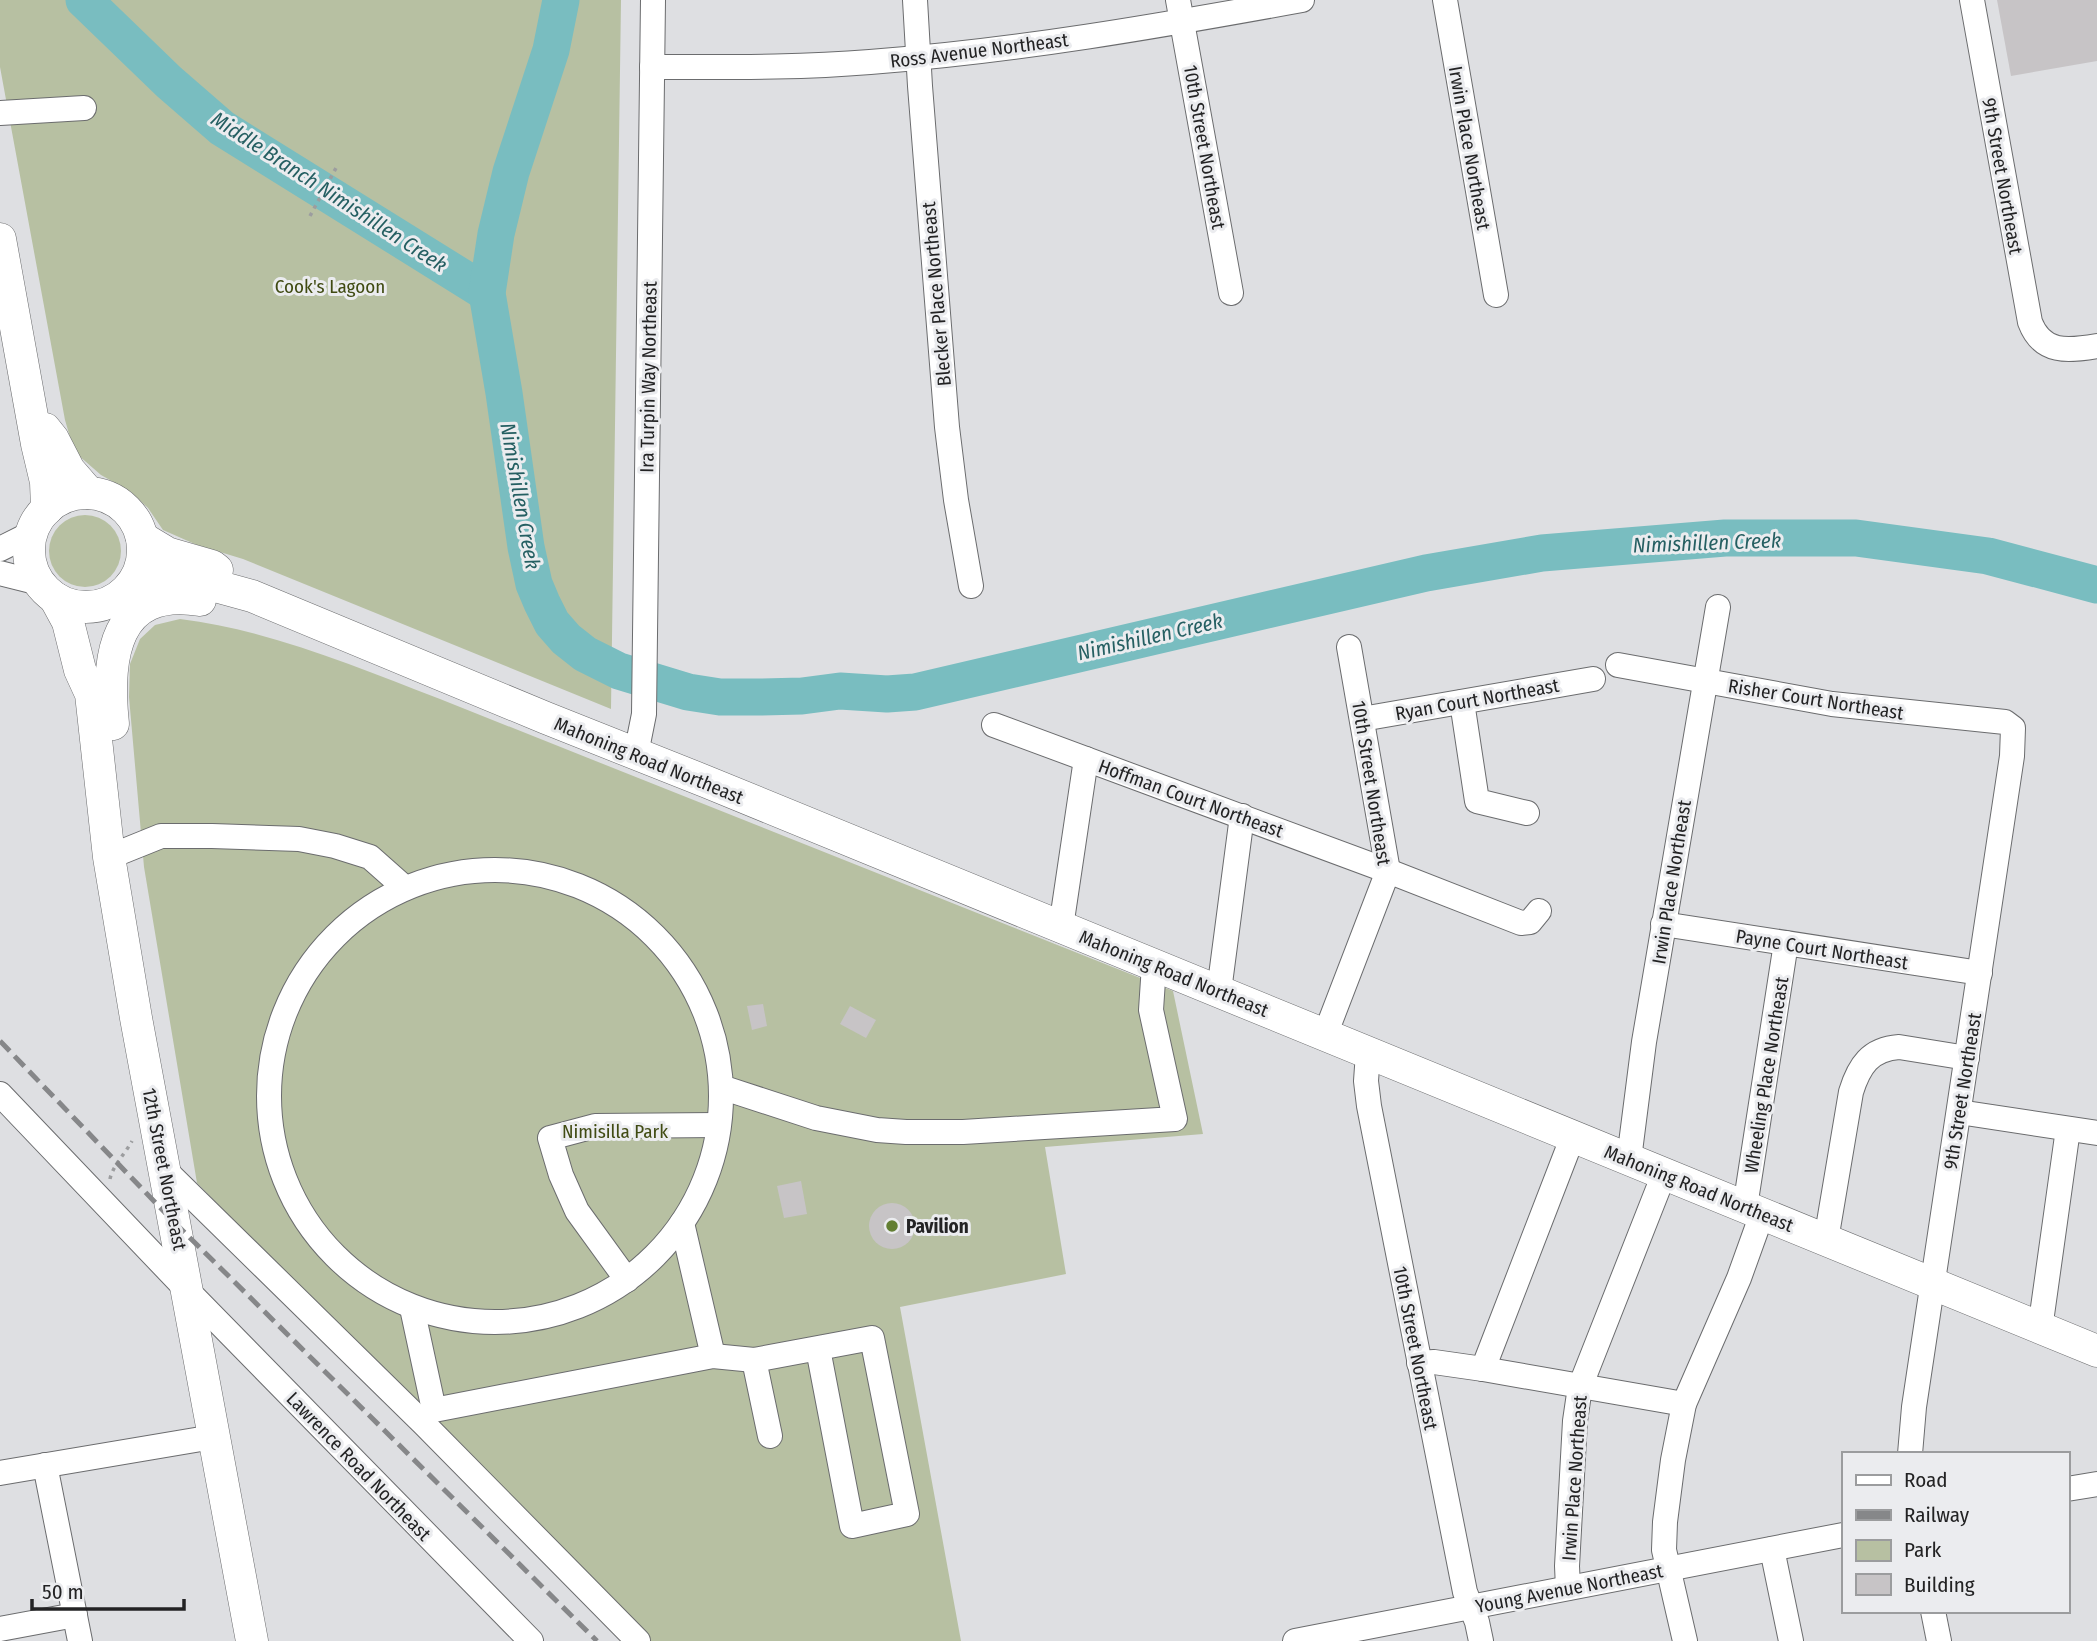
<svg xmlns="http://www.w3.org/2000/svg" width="2097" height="1641" font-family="'Fira Sans Condensed',sans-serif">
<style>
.green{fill:#b7c0a2}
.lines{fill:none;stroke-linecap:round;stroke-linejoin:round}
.river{stroke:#79bdc0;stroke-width:37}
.building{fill:#c7c4c6}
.minor-casing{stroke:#6b6c6e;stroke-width:26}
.major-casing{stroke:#6b6c6e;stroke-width:33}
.path{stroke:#9c9d9f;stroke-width:3.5;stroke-dasharray:3.5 5;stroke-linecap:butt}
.minor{stroke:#fff;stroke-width:24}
.major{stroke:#fff;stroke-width:32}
.rail{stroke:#868789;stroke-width:5;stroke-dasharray:14 7;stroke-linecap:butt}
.poi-dot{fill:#637f33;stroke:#ebecef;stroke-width:2.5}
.labels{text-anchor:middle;stroke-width:6;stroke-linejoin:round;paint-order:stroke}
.street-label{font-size:19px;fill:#232324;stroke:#ebecef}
.park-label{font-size:19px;fill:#404b13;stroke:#ebecef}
.poi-label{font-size:19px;font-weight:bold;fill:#232324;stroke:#ebecef;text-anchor:start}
.water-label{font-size:21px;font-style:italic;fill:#255f62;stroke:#ebecef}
</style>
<rect width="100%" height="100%" fill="#dedfe2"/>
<g class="green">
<path d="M0,0H621L611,709L243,559L197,545L163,530L148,508L131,492L101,475L78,455L72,444L65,420L0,67Z"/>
<circle cx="85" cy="551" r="36"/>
<path d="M180,619C270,630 356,667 440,699L1173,991L1203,1134L1045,1147L1066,1274L900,1307L961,1641H646L197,1183L144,867L129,697L130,664L140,639L155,625Z"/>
</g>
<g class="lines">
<g class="river">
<path d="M84,0L169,82L222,128L487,293"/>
<path d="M561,0L551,50L511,172L496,234L487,293L504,393L526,547L534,584L542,603L552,623L566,639L585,654L619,671L688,692L720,697H761L802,696L840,691L887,694L915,692L1426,573L1542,553L1725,538H1856L1988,556L2097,585"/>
</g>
</g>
<g class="building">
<path d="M1997,0H2097V61L2011,76Z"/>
<path d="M763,1004L767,1026L752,1030L747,1006Z"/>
<path d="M850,1006L876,1020L866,1038L840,1024Z"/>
<path d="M801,1181L807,1214L784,1218L777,1186Z"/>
<circle cx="892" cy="1226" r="23"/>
</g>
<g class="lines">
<g class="minor-casing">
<g id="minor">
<path d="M915,0L920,86L947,427L956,500L971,586"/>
<path d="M1178,0L1231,293"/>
<path d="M1445,0L1496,295"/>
<path d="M1972,0L2030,322C2042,354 2068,351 2097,346"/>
<path d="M652,67C725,67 798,68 870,62C1016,51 1159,26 1302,0"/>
<path d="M0,113L84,108"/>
<path d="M0,549L32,533"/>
<path d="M0,573L39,583"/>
<path d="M1618,665L1832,704L2005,722L2013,728L2012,756L1914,1407L1910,1454"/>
<path d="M1462,702L1477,801L1527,813"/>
<path d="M1362,719L1593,679"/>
<path d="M994,725L1388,871L1521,923L1530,922L1539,911"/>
<path d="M636,754L644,714L653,0"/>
<path d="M109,857L161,836H212L299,839L335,846L370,857L405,888"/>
<circle cx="495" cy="1096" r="226"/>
<path d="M1663,924L1980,973"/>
<path d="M1061,927L1086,759"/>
<path d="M1219,991L1242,816"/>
<path d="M1325,1035L1388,871L1349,647"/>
<path d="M1368,1053L1366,1081L1369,1106L1465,1592L1477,1622L1481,1641"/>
<path d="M721,1087L816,1118L877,1130L906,1132H963L1175,1119L1151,1010L1154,965"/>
<path d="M0,1094L187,1290L531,1641"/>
<path d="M1959,1112L2097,1133"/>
<path d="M1629,1159L1644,1042L1718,607"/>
<path d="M166,1171L424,1424L638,1641"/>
<path d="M1745,1207L1786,943"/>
<path d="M682,1223L713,1356"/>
<path d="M1826,1240L1851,1092C1859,1066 1870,1049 1899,1047L1967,1058"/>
<path d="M627,1280L577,1211L561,1175L550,1138L595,1126L718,1125"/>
<path d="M412,1308L434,1410L713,1356L754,1360L872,1338L907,1514L852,1526L818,1349"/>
<path d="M2040,1329L2068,1129"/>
<path d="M754,1360L770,1436"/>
<path d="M1419,1363L1434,1362L1483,1369L1684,1404"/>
<path d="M1483,1369L1573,1136"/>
<path d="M45,1465L80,1641"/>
<path d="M0,1473L213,1437"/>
<path d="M2067,1489L2097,1484"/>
<path d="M1772,1549L1791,1641"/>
<path d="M1568,1588L1567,1566L1575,1421L1580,1387L1664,1174"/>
<path d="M1933,1611L1939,1641"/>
<path d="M0,1629L75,1615"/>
<path d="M1295,1641L1843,1535"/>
<path d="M1685,1641L1664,1550L1665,1522L1673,1460L1684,1404L1739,1278L1762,1214"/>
</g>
</g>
<g class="major-casing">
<g id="major">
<path d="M0,239L37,444L46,482L47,509"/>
<path d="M45,429L53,439L69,470L89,493"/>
<circle cx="86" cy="550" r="57"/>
<path d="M142,538L167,553L212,566L217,570"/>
<path d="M132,584L166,578L190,579L252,596L546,718L707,782L2097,1351"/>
<path d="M55,598L68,622L80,670L91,694L109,857L136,1018L252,1641"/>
<path d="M113,724C106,658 114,586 200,600"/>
</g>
</g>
<g class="path">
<path d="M310,216L336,168"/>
<path d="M110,1179C113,1165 125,1154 132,1141"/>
</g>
<use href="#minor" class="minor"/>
<use href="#major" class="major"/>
<path class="rail" d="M0,1041L175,1223L597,1641"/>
</g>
<circle class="poi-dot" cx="892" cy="1226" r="7"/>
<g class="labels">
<g class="street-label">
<text transform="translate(979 50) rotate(-7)" y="7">Ross Avenue Northeast</text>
<text transform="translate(1205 147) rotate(80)" y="7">10th Street Northeast</text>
<text transform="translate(1470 148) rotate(80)" y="7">Irwin Place Northeast</text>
<text transform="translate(2003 176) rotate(80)" y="7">9th Street Northeast</text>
<text transform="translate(936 294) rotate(-95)" y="7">Blecker Place Northeast</text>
<text transform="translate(648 377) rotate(-89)" y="7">Ira Turpin Way Northeast</text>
<text transform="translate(1477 699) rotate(-10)" y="7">Ryan Court Northeast</text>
<text transform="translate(1816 699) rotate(9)" y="7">Risher Court Northeast</text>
<text transform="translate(649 760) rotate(22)" y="7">Mahoning Road Northeast</text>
<text transform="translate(1372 783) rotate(81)" y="7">10th Street Northeast</text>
<text transform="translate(1191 798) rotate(20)" y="7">Hoffman Court Northeast</text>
<text transform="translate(1671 882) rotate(-81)" y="7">Irwin Place Northeast</text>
<text transform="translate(1822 949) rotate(9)" y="7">Payne Court Northeast</text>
<text transform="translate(1174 973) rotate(22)" y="7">Mahoning Road Northeast</text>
<text transform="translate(1766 1075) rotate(-81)" y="7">Wheeling Place Northeast</text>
<text transform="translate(1962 1091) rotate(-81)" y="7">9th Street Northeast</text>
<text transform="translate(165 1169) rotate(79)" y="7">12th Street Northeast</text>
<text transform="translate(1699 1188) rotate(22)" y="7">Mahoning Road Northeast</text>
<text transform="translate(1416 1348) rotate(79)" y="7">10th Street Northeast</text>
<text transform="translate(359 1466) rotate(46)" y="7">Lawrence Road Northeast</text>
<text transform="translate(1574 1478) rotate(-86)" y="7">Irwin Place Northeast</text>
<text transform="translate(1569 1588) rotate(-11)" y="7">Young Avenue Northeast</text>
</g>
<g class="park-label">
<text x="330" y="293">Cook's Lagoon</text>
<text x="615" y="1138">Nimisilla Park</text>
</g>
<g class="poi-label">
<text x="906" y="1233">Pavilion</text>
</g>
<g class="water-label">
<text transform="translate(329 192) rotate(33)" y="7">Middle Branch Nimishillen Creek</text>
<text transform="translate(520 496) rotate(80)" y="7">Nimishillen Creek</text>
<text transform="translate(1707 543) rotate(-2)" y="7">Nimishillen Creek</text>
<text transform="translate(1150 637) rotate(-13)" y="7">Nimishillen Creek</text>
</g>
</g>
<rect x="1842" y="1452" width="228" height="161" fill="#ebecef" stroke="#9b9c9e" stroke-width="2"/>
<rect x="1856" y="1475" width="35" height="10" fill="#ffffff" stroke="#9b9c9e" stroke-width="2"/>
<text x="1904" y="1487" font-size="21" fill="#232324">Road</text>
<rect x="1856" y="1510" width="35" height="10" fill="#868789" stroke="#9b9c9e" stroke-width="2"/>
<text x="1904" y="1522" font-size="21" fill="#232324">Railway</text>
<rect x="1856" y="1540" width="35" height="21" fill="#b7c0a2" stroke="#9b9c9e" stroke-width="2"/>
<text x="1904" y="1557" font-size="21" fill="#232324">Park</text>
<rect x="1856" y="1574" width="35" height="21" fill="#c7c4c6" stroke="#9b9c9e" stroke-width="2"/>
<text x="1904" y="1592" font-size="21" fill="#232324">Building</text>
<path d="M32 1599v10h152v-10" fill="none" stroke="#232324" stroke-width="3.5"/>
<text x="42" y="1599" font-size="21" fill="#232324" stroke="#ebecef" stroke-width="5" paint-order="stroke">50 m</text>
</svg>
